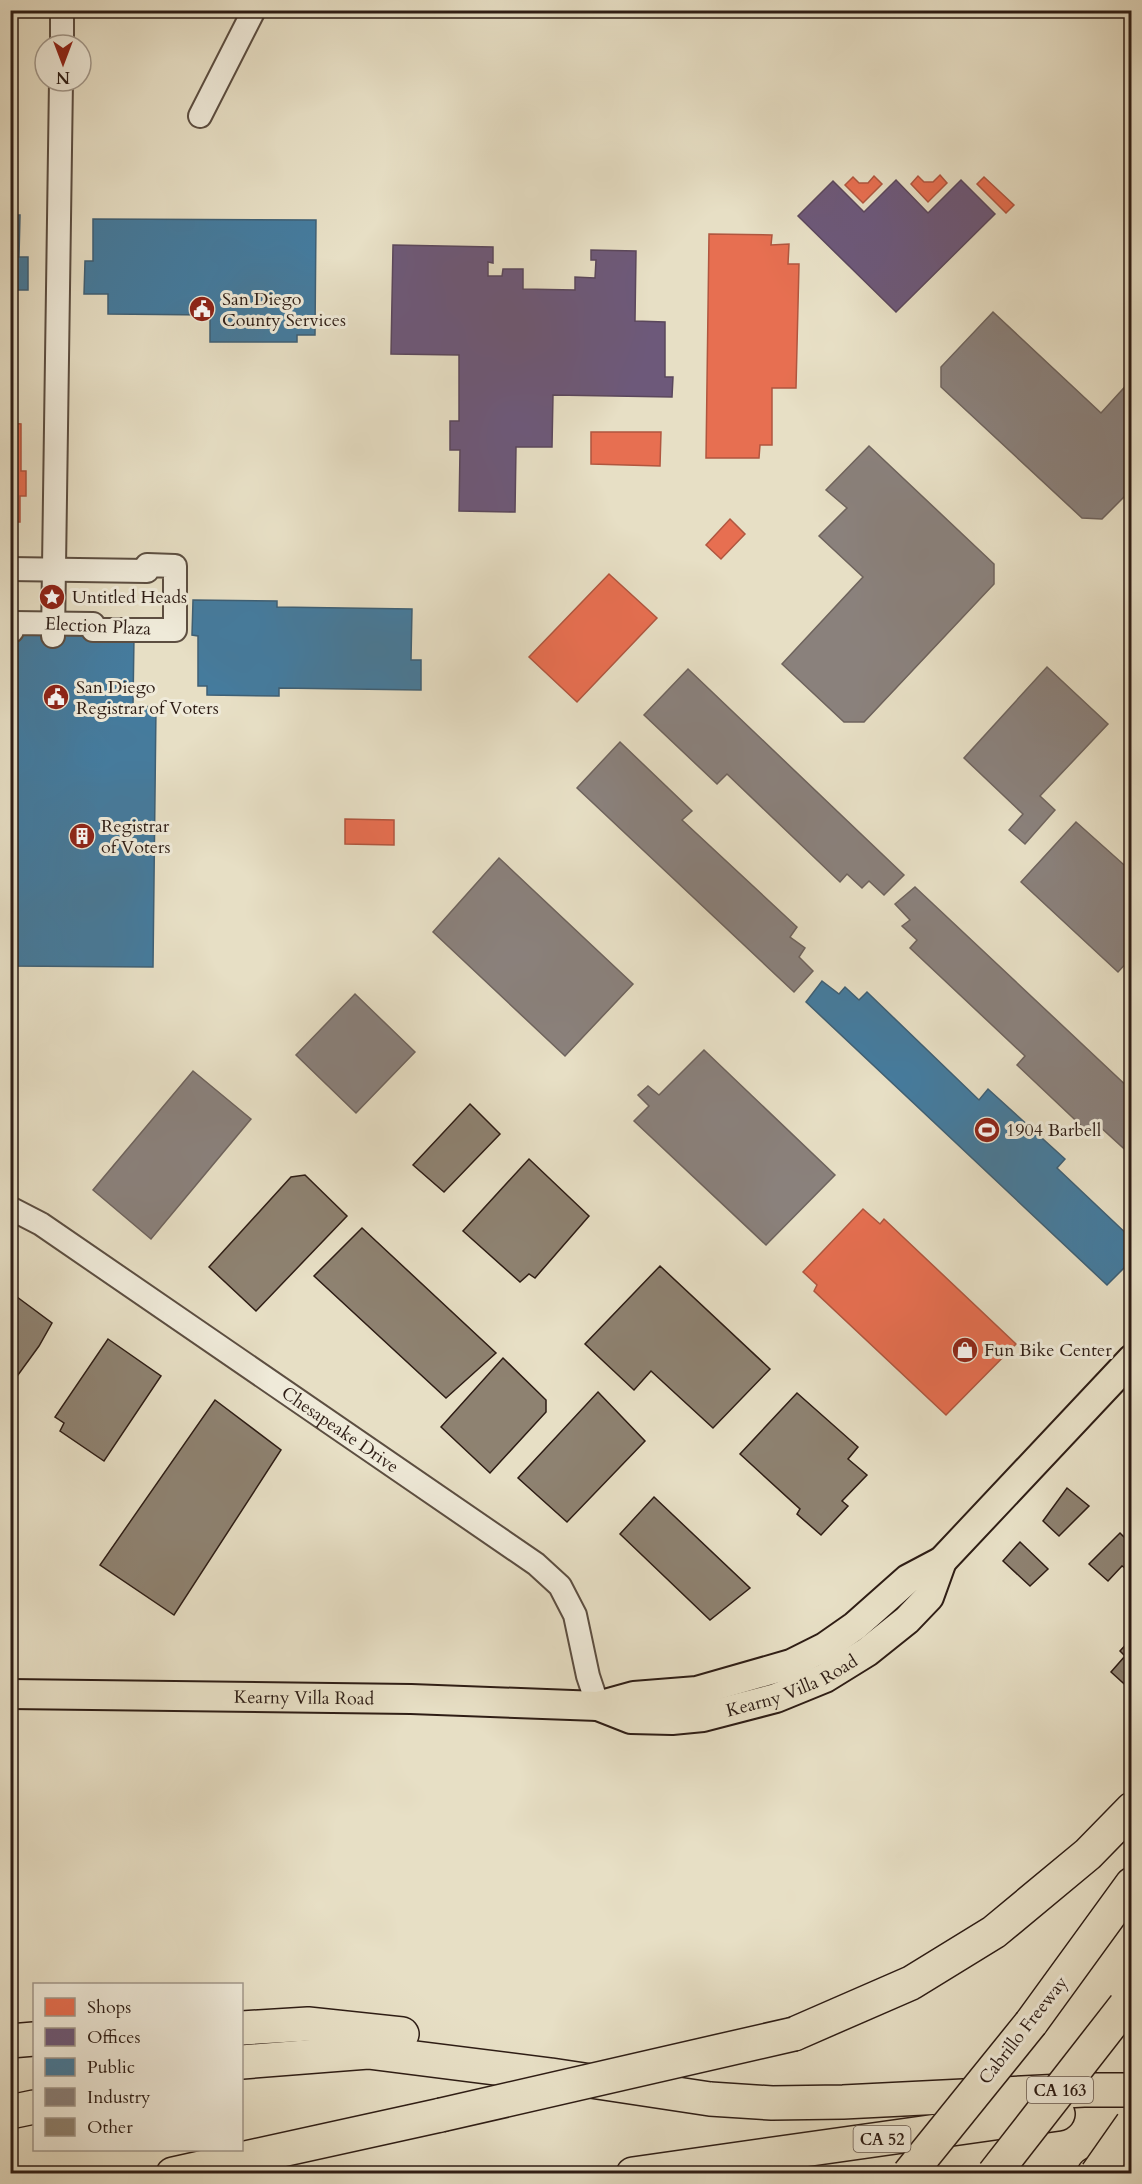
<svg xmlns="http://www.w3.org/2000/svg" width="1142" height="2184" font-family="Cardo,serif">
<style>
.shops{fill:#e76f51;stroke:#b0563f;stroke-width:1.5}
.offices{fill:#6d597a;stroke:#5a475c;stroke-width:1.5}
.public{fill:#457b9d;stroke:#3e5f74;stroke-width:1.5}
.industry{fill:#8a817c;stroke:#6e635d;stroke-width:1.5}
.building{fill:#8e8271;stroke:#2e1d15;stroke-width:1.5}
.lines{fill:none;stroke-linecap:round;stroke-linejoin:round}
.minor-casing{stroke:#5c4e41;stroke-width:26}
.major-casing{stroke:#2e1d15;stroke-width:32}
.highway-casing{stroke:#2e1d15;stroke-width:36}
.minor{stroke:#efead9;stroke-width:22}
.major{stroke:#e7dfc5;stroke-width:28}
.highway{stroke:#e7dfc5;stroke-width:33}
.highway-bridge-casing{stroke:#2e1d15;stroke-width:36;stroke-linecap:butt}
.highway-bridge{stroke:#e7dfc5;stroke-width:33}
.labels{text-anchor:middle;stroke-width:6;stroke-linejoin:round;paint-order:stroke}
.shield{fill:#efead9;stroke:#685a50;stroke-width:1.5}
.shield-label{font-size:16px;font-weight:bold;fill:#2e1d15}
.poi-label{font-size:18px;fill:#2e1d15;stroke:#efead9;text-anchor:start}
.street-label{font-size:18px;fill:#2e1d15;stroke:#efead9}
</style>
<rect width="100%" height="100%" fill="#e7dfc5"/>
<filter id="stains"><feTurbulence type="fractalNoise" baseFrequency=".00333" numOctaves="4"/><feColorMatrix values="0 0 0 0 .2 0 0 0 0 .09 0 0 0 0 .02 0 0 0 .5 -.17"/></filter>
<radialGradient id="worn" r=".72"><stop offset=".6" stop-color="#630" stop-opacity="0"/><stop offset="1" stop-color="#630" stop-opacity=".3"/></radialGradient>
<g class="shops">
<path d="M940,175L947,183L928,202L911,184L918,176L924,182H933Z"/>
<path d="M874,176L882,184L863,203L845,185L853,177L859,183H868Z"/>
<path d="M984,177L1014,205L1006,213L977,184Z"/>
<path d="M709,234L772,235L771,245L789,244L788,264H799L796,388H772V445H760L759,458H706Z"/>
<path d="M10,423L21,424V471H26V496H20V522H10Z"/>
<path d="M591,432H661L660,466L591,464Z"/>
<path d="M730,519L745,534L721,559L706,545Z"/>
<path d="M609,574L657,618L577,702L529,657Z"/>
<path d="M345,819L394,820V845L345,844Z"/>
<path d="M863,1209L880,1224L884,1219L1016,1344L946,1415L814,1291L817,1285L803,1272Z"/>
</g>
<g class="offices">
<path d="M896,180L928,213L961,180L995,214L896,312L798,216L833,181L864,212Z"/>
<path d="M393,245L493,247V263L488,262V276H502L503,269H523V289L575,290V277L595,278L596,260H591V250L636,251L635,321L665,322V377H673L672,397L553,395L552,447H516L515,512L459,511L460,450H450V421H459V355L391,354Z"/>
</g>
<g class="public">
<path d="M10,215H20L19,257H28V290H10Z"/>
<path d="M93,219L316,220L315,335H297V342H210V315L108,314V294H84L85,261H93Z"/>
<path d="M193,600L277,601V607L412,609L411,660H421V690L279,688V696L207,695V686H198V636L192,635Z"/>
<path d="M13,623L134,636L133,706L156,707L153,967L10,966V634Z"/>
<path d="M822,981L839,994L845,987L859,1000L867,992L979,1100L988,1089L1065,1159L1057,1168L1132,1239V1260L1107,1285L806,1002Z"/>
</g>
<g class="industry">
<path d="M993,312L1101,413L1132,379V489L1102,519L1082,518L941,387V367Z"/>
<path d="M869,446L994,564V584L864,722H844L782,664L863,577L819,536L847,508L826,490Z"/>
<path d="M1047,667L1108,724L1040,796L1055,810L1025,844L1009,830L1023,814L964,758Z"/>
<path d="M688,669L904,875L884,895L869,881L862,888L847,874L840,882L727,774L717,784L644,715Z"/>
<path d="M620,742L692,811L682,820L797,927L790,937L805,948L799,957L813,971L794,992L577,788Z"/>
<path d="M1076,822L1132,872V957L1118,972L1021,882Z"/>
<path d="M499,858L633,984L565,1056L433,932Z"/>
<path d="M915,887L1132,1091V1156L1098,1125L1089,1133L1017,1065L1025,1056L910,948L917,940L902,926L910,920L895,904Z"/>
<path d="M355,994L415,1052L356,1113L296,1055Z"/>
<path d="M704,1050L835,1175L766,1245L634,1121L649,1106L638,1095L648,1086L659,1095Z"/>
<path d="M193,1071L251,1119L151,1239L93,1190Z"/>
</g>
<g class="building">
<path d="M470,1104L500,1134L444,1192L413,1165Z"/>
<path d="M529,1159L589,1216L535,1278L529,1274L520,1282L463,1231Z"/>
<path d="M305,1175L347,1216L256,1311L209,1267L291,1177Z"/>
<path d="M362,1228L496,1353L446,1398L314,1276Z"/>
<path d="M660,1266L770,1369L713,1428L651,1371L634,1390L585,1344Z"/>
<path d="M13,1294L52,1323L39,1346L10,1386V1297Z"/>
<path d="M108,1339L161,1376L104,1461L60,1431L64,1423L55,1417Z"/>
<path d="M503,1358L546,1400V1412L490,1473L441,1427Z"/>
<path d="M598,1392L645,1441L567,1522L518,1478Z"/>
<path d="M797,1393L858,1447L848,1459L867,1475L842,1501L848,1506L821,1535L797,1514L800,1509L740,1454Z"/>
<path d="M215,1400L281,1450L174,1615L100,1565Z"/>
<path d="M1067,1488L1089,1506L1059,1536L1043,1521Z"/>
<path d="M654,1497L750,1588L710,1620L620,1534Z"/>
<path d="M1120,1533L1132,1545V1573L1122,1566L1108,1581L1089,1564Z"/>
<path d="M1020,1542L1048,1569L1030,1586L1003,1561Z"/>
<path d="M1132,1638V1691L1111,1672L1125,1656L1120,1651Z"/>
</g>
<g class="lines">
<g class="minor-casing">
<g id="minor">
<path d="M62,45V10"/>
<path d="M200,116L254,10"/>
<path d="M10,569L147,571V565L175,566V630H93V624L13,623L12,631H10"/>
<path d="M53,636L61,81"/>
<path id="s1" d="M10,1208L41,1224L536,1564L560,1586L575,1615L588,1676L598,1706"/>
</g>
</g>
<g class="major-casing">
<g id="major">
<path id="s2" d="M10,1694L411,1699L598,1706L634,1696L697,1691L791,1664L825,1647L855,1626L908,1579L942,1561L1132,1359"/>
<path id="s3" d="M598,1706L631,1719L672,1720L703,1717L776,1698L825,1678L867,1652L907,1620L929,1597L942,1561"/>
</g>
</g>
<g class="highway-casing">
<g id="highway">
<path d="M1031,2023L1132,1884"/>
<path d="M242,2028L308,2024L402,2034"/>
<path d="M794,2034L911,1983L994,1932L1088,1854L1132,1809"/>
<path d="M10,2041L34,2039"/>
<path d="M242,2062L368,2052L551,2075L710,2099L772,2103L843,2102L1084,2090H1132"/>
<path d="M10,2112L34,2107"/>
<path d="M173,2174L441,2115"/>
<path d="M633,2174L1058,2114"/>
<path d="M1094,2174L1132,2170"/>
</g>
</g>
<use href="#minor" class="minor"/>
<use href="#major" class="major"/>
<use href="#highway" class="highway"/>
<g class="highway-bridge-casing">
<g id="highway-bridge">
<path d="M441,2115L794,2034"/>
<path d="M909,2174L1031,2023"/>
<path d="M994,2174L1125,2006"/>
<path d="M1097,2174L1132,2124"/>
</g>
</g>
<use href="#highway-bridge" class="highway-bridge"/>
</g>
<defs>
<g id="civic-disc" transform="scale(1.35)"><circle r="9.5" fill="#8f2418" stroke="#efead9"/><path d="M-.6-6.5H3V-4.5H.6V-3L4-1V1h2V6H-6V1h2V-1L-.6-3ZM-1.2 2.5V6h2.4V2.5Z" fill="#fff"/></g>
<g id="sight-disc" transform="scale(1.35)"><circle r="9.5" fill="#8f2418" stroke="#efead9"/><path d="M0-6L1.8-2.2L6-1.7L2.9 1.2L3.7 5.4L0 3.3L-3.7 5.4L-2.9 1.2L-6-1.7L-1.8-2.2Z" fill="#fff"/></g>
<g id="building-disc" transform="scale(1.35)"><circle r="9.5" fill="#8f2418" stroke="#efead9"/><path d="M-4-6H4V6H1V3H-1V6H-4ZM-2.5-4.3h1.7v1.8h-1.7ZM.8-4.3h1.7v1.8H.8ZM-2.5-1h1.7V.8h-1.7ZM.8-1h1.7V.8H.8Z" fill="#fff"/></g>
<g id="stadium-disc" transform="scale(1.35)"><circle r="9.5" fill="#8f2418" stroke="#efead9"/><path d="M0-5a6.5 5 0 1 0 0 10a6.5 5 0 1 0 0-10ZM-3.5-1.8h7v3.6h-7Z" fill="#fff"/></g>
<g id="shop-disc" transform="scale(1.35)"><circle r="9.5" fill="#8f2418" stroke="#efead9"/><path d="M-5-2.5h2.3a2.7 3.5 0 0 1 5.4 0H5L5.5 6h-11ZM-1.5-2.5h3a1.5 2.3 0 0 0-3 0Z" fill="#fff"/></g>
</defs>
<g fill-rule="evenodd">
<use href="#civic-disc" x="202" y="309"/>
<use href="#sight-disc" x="52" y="597"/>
<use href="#civic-disc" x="56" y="697"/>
<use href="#building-disc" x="82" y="836"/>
<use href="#stadium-disc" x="987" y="1130"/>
<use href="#shop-disc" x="965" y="1350"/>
</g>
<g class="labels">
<g class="shield">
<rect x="1027" y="2077" width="66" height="26" rx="4.5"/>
<rect x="853.5" y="2126" width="57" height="26" rx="4.5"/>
</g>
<g class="shield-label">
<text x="1060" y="2096">CA 163</text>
<text x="882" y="2145">CA 52</text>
</g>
<g class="poi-label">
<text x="222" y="305">San Diego<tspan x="222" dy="21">County Services</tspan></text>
<text x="72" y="603">Untitled Heads</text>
<text x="76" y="693">San Diego<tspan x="76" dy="21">Registrar of Voters</tspan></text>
<text x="101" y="832">Registrar<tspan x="101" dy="21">of Voters</tspan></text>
<text x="1006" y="1136">1904 Barbell</text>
<text x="984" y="1356">Fun Bike Center</text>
</g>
<g class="street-label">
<text transform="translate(98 626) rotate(3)" y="6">Election Plaza</text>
<text dy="6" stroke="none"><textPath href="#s1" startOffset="398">Chesapeake Drive</textPath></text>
<text dy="6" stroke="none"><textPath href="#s3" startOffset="202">Kearny Villa Road</textPath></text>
<text dy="6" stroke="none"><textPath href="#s2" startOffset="294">Kearny Villa Road</textPath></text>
<text transform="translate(1023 2030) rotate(-52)" y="6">Cabrillo Freeway</text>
</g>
</g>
<rect width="1142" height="2184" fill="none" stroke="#e7dfc5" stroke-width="36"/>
<rect x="12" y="12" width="1118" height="2160" fill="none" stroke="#2e1d15" stroke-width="3"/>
<rect x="18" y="18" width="1106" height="2148" fill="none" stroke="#2e1d15" stroke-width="1.5"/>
<rect x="33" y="1983" width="210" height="168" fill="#efead9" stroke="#a2988b" stroke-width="1.5"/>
<rect x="45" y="1998" width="30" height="18" fill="#e76f51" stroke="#a2988b" stroke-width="1.5"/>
<text x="87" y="2013" font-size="18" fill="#2e1d15">Shops</text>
<rect x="45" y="2028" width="30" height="18" fill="#6d597a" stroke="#a2988b" stroke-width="1.5"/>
<text x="87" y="2043" font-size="18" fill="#2e1d15">Offices</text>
<rect x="45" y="2058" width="30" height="18" fill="#457b9d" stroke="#a2988b" stroke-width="1.5"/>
<text x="87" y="2073" font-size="18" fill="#2e1d15">Public</text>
<rect x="45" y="2088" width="30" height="18" fill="#8a817c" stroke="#a2988b" stroke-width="1.5"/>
<text x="87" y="2103" font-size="18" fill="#2e1d15">Industry</text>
<rect x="45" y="2118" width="30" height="18" fill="#8e8271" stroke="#a2988b" stroke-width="1.5"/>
<text x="87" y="2133" font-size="18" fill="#2e1d15">Other</text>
<g transform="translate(63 63) rotate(180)"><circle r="28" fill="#efead9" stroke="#a2988b" stroke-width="1.5"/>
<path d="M0-4.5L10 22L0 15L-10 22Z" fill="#8f2418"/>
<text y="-9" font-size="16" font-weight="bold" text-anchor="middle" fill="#2e1d15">N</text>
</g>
<rect width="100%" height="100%" filter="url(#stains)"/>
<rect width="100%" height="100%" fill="url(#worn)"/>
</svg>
